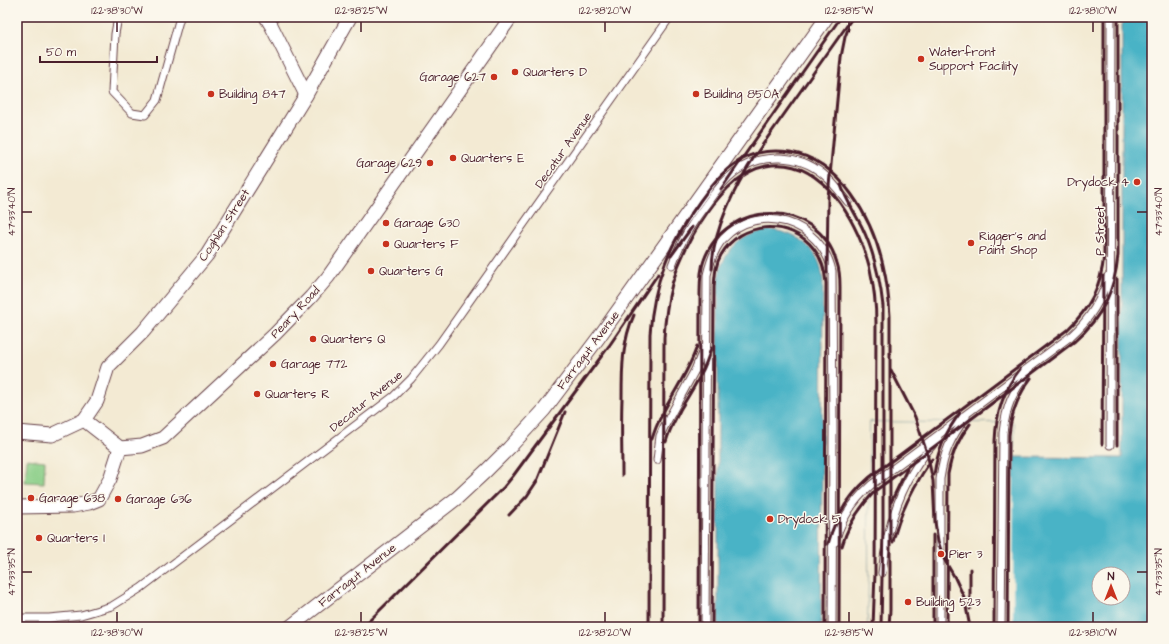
<svg xmlns="http://www.w3.org/2000/svg" width="1169" height="644" font-family="'Architects Daughter',sans-serif">
<style>
.green{fill:#8ace87;stroke:#6a7659}
.water{fill:#48b3c6;stroke:#496978;fill-rule:evenodd}
.pier{fill:#f3ead3}
.lines{fill:none;stroke-linecap:round;stroke-linejoin:round}
.service-casing{stroke:#633d44;stroke-width:9}
.minor-casing{stroke:#633d44;stroke-width:15}
.service{stroke:#fff;stroke-width:7}
.minor{stroke:#fff;stroke-width:13}
.rail{stroke:#4a1f2b;stroke-width:3}
.ticks{fill:none;stroke:#4a1f2b;stroke-width:1.5}
.poi-dot{fill:#c8321e;stroke:#fbf7ec;stroke-width:1.5}
.labels{text-anchor:middle;stroke-width:3;stroke-linejoin:round;paint-order:stroke}
.poi-label{font-size:12px;fill:#4a1f2b;stroke:#fbf7ec;text-anchor:start}
.street-label{font-size:12px;fill:#4a1f2b;stroke:#fbf7ec}
.neatline{fill:none;stroke:#4a1f2b;stroke-width:1.5}
.ticks-label{font-size:10px;text-anchor:middle;fill:#4a1f2b}
</style>
<rect width="100%" height="100%" fill="#fbf7ec"/>
<filter id="ink" filterUnits="userSpaceOnUse"><feTurbulence type="fractalNoise" baseFrequency=".025" numOctaves="2"/><feDisplacementMap in="SourceGraphic" scale="8" xChannelSelector="R" yChannelSelector="G"/><feConvolveMatrix kernelMatrix="1 2 1 2 8 2 1 2 1" color-interpolation-filters="sRGB"/></filter>
<filter id="wash" filterUnits="userSpaceOnUse"><feTurbulence type="fractalNoise" baseFrequency=".012" numOctaves="4" result="noise"/><feDisplacementMap in="SourceGraphic" scale="16" xChannelSelector="R" yChannelSelector="G"/><feGaussianBlur stdDeviation="0.9" result="paint"/><feColorMatrix in="noise" values="0 0 0 0 0 0 0 0 0 0 0 0 0 0 0 0 0 1.4 0 .05"/><feComposite in="paint" operator="in"/></filter>
<g filter="url(#wash)">
<rect width="100%" height="100%" fill="#f3ead3"/>
<path class="green" d="M27,459L45,461L44,483L25,482Z"/>
<g class="water">
<path d="M1122,17H1152V627H868L870,422L1014,423V457L1122,458ZM1099,574H1123V598H1099Z"/>
<path d="M770,230C792,231 815,245 821,268C822,272 823,277 823,281L821,627H718V279C723,250 741,233 770,230Z"/>
</g>
<path class="pier" d="M870,422L1014,423L1013,627H868Z"/>
</g>
<g filter="url(#ink)">
<g class="lines">
<g class="service-casing">
<g id="service">
<path d="M118,17L115,34L112,92L132,113L145,115L157,100L180,17"/>
<path d="M672,265C681,241 690,226 705,206C714,193 723,181 735,172C761,152 799,154 823,174C833,182 840,192 848,202"/>
<path d="M1110,445L1111,17"/>
<path d="M657,460L660,436L664,427L695,370L704,348"/>
<path d="M835,542C841,519 854,500 871,485L1071,336C1090,319 1102,300 1108,276"/>
<path d="M882,573C887,524 903,475 938,439"/>
<path d="M17,618H49L81,615L112,606L141,588L394,396L411,379L439,344L670,17"/>
<path d="M705,627L707,275C710,262 714,249 723,239C759,201 821,221 832,271L833,431L832,627"/>
<path d="M940,627V479C944,452 950,439 966,417"/>
<path d="M1001,627L1003,433C1006,406 1012,392 1030,370"/>
</g>
</g>
<g class="minor-casing">
<g id="minor">
<path d="M266,17L271,25L306,95"/>
<path d="M84,420L97,401L108,367L143,332L207,255L306,95L350,17"/>
<path d="M17,432L52,435L84,420L120,448"/>
<path d="M17,507L73,506L89,503L99,499L110,479L120,448L142,446L163,438L275,334L311,297L328,277L511,17"/>
<path d="M290,627L457,498L486,471L509,448L544,410L599,337L827,17"/>
</g>
</g>
<use href="#service" class="service"/>
<use href="#minor" class="minor"/>
<g class="rail">
<path d="M841,185C846,200 855,213 862,227C874,252 880,279 883,306V527L881,627"/>
<path d="M721,189L841,17"/>
<path d="M671,256L692,227"/>
<path d="M712,269C712,231 736,185 756,154L853,17"/>
<path d="M827,273L828,197L841,57L845,37L848,29"/>
<path d="M891,370L915,417L927,453L933,481L935,522L938,541L944,559L955,578L964,597L970,627"/>
<path d="M652,439C662,405 687,379 697,346"/>
<path d="M666,442C669,430 675,420 680,410C692,390 705,371 711,348"/>
<path d="M1102,444L1103,276"/>
<path d="M1117,445V279"/>
<path d="M622,475C622,450 621,424 622,399C622,370 622,341 634,315"/>
<path d="M934,475C937,452 946,431 960,413"/>
<path d="M891,502L907,469"/>
<path d="M509,515L527,496L537,481L565,412"/>
<path d="M893,542C900,511 914,485 932,459"/>
<path d="M828,544C835,517 849,495 870,477L1067,330C1090,308 1101,287 1104,255V17"/>
<path d="M842,546C848,524 860,507 875,491L1075,341C1102,317 1115,291 1118,255V17"/>
<path d="M970,569V609"/>
<path d="M363,627L504,487L513,476L609,346L658,274"/>
<path d="M649,627L650,334C653,283 670,242 700,201C713,183 727,165 749,156C761,151 776,150 790,152C841,160 872,219 883,265C887,282 889,298 890,316V610L889,627"/>
<path d="M663,627L664,338C665,320 667,302 672,284C684,244 721,175 766,166C823,155 858,224 870,269C874,287 876,305 876,323L875,573L873,627"/>
<path d="M699,627L700,293C700,282 700,270 704,260C727,197 819,198 837,263C840,271 840,279 840,287L839,627"/>
<path d="M712,627L714,287C715,276 715,265 721,255C740,221 791,218 814,249C822,259 825,271 826,283L825,627"/>
<path d="M933,627V535"/>
<path d="M947,627L948,474C951,456 958,439 970,424"/>
<path d="M994,627L995,441C996,415 1003,390 1020,369"/>
<path d="M1008,627L1009,435C1011,414 1018,395 1031,378"/>
</g>
</g>
</g>
<path class="ticks" d="M117,22V32M361,22V32M605,22V32M849,22V32M1093,22V32M22,212H32M1137,212H1147M22,572H32M1137,572H1147M117,612V622M361,612V622M605,612V622M849,612V622M1093,612V622"/>
<g class="poi-dot">
<circle cx="921" cy="59" r="4"/>
<circle cx="515" cy="72" r="4"/>
<circle cx="494" cy="77" r="4"/>
<circle cx="211" cy="94" r="4"/>
<circle cx="696" cy="94" r="4"/>
<circle cx="453" cy="158" r="4"/>
<circle cx="430" cy="163" r="4"/>
<circle cx="1137" cy="182" r="4"/>
<circle cx="386" cy="223" r="4"/>
<circle cx="971" cy="243" r="4"/>
<circle cx="386" cy="244" r="4"/>
<circle cx="371" cy="271" r="4"/>
<circle cx="313" cy="339" r="4"/>
<circle cx="273" cy="364" r="4"/>
<circle cx="257" cy="394" r="4"/>
<circle cx="31" cy="498" r="4"/>
<circle cx="118" cy="499" r="4"/>
<circle cx="770" cy="519" r="4"/>
<circle cx="39" cy="538" r="4"/>
<circle cx="941" cy="554" r="4"/>
<circle cx="908" cy="602" r="4"/>
</g>
<g class="labels">
<g class="poi-label">
<text x="929" y="56">Waterfront<tspan x="929" dy="14">Support Facility</tspan></text>
<text x="523" y="76">Quarters D</text>
<text x="486" y="81" text-anchor="end">Garage 627</text>
<text x="219" y="98">Building 847</text>
<text x="704" y="98">Building 850A</text>
<text x="461" y="162">Quarters E</text>
<text x="422" y="167" text-anchor="end">Garage 629</text>
<text x="1129" y="186" text-anchor="end">Drydock 4</text>
<text x="394" y="227">Garage 630</text>
<text x="979" y="240">Rigger's and<tspan x="979" dy="14">Paint Shop</tspan></text>
<text x="394" y="248">Quarters F</text>
<text x="379" y="275">Quarters G</text>
<text x="321" y="343">Quarters Q</text>
<text x="281" y="368">Garage 772</text>
<text x="265" y="398">Quarters R</text>
<text x="39" y="502">Garage 638</text>
<text x="126" y="503">Garage 636</text>
<text x="778" y="523">Drydock 5</text>
<text x="47" y="542">Quarters I</text>
<text x="949" y="558">Pier 3</text>
<text x="916" y="606">Building 523</text>
</g>
<g class="street-label">
<text transform="translate(563 150) rotate(-55)" y="4">Decatur Avenue</text>
<text transform="translate(224 225) rotate(-57)" y="4">Coghlan Street</text>
<text transform="translate(1100 231) rotate(-90)" y="4">P Street</text>
<text transform="translate(295 312) rotate(-47)" y="4">Peary Road</text>
<text transform="translate(588 350) rotate(-53)" y="4">Farragut Avenue</text>
<text transform="translate(366 401) rotate(-39)" y="4">Decatur Avenue</text>
<text transform="translate(357 575) rotate(-38)" y="4">Farragut Avenue</text>
</g>
</g>
<rect width="1169" height="644" fill="none" stroke="#fbf7ec" stroke-width="44"/>
<g transform="translate(1111 586)"><circle r="19" fill="#fbf7ec" stroke="#b4a19f"/>
<path d="M0-3L7 15L0 10L-7 15Z" fill="#c8321e"/>
<text y="-6" font-size="11" font-weight="bold" text-anchor="middle" fill="#4a1f2b">N</text>
</g>
<path d="M40 56v6h117v-6" fill="none" stroke="#4a1f2b" stroke-width="2"/>
<text x="46" y="56" font-size="12" fill="#4a1f2b" stroke="#fbf7ec" stroke-width="3" paint-order="stroke">50 m</text>
<rect x="22" y="22" width="1125" height="600" class="neatline"/>
<g class="ticks-label">
<text x="117" y="14">122°38'30"W</text>
<text x="361" y="14">122°38'25"W</text>
<text x="605" y="14">122°38'20"W</text>
<text x="849" y="14">122°38'15"W</text>
<text x="1093" y="14">122°38'10"W</text>
<text transform="translate(11 212) rotate(-90)" y="4">47°33'40"N</text>
<text transform="translate(1158 212) rotate(-90)" y="4">47°33'40"N</text>
<text transform="translate(11 572) rotate(-90)" y="4">47°33'35"N</text>
<text transform="translate(1158 572) rotate(-90)" y="4">47°33'35"N</text>
<text x="117" y="636">122°38'30"W</text>
<text x="361" y="636">122°38'25"W</text>
<text x="605" y="636">122°38'20"W</text>
<text x="849" y="636">122°38'15"W</text>
<text x="1093" y="636">122°38'10"W</text>
</g>
</svg>
